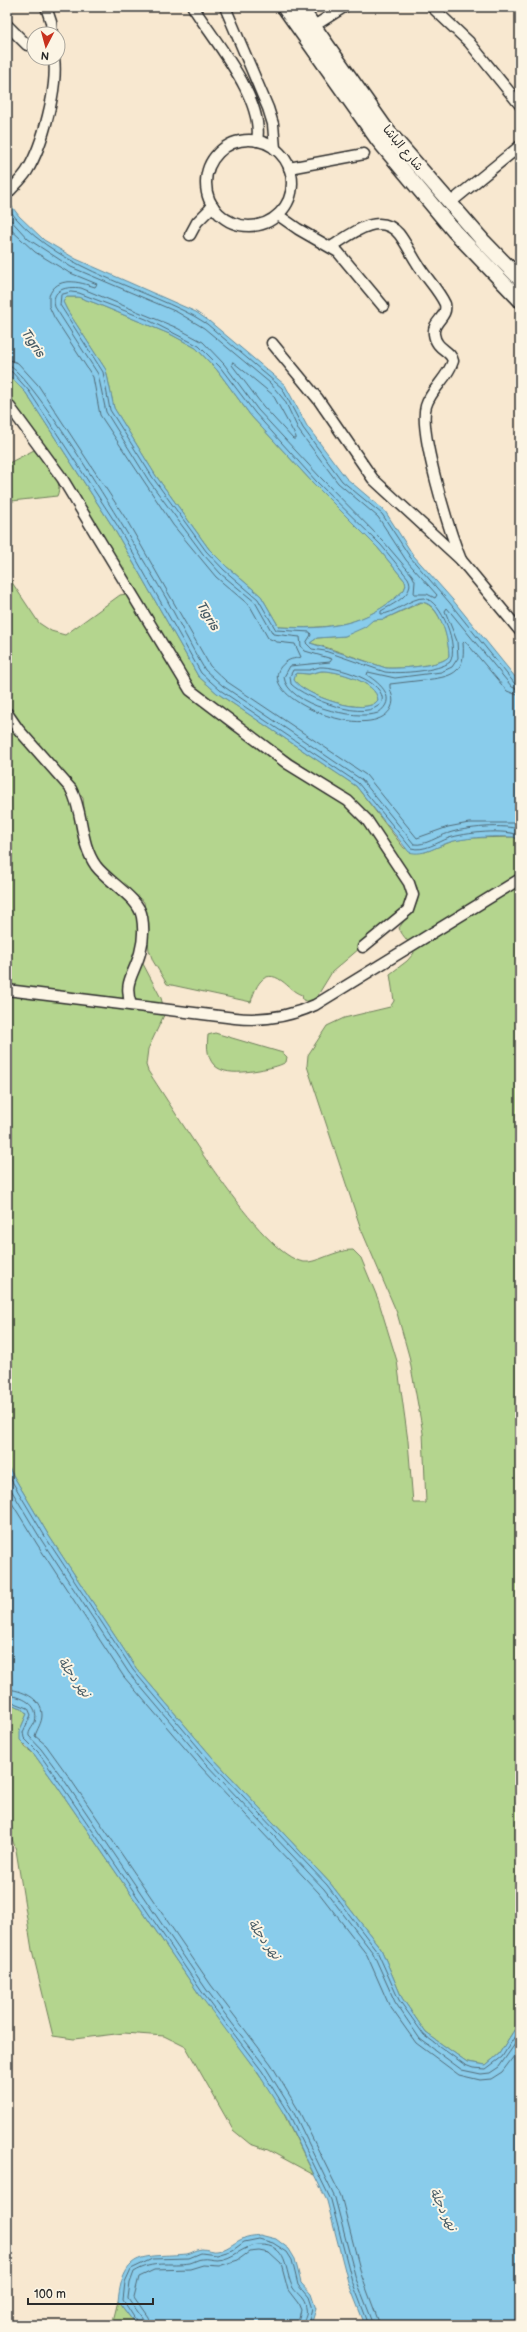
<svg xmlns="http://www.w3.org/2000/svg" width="527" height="2332" font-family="'Balsamiq Sans','Playpen Sans Arabic',sans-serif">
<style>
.green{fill:#b4d58e;stroke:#70805c}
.water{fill:#89cceb;stroke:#638c9e;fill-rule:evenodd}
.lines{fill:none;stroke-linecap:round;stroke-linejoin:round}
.shore{stroke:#516b78;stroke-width:1}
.street-casing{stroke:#2b2b2b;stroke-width:13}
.secondary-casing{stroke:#2b2b2b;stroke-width:17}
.street{stroke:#fcf5e5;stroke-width:10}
.secondary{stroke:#fcf5e5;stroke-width:14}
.labels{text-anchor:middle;stroke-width:4;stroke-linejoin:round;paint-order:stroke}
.street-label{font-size:12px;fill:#2b2b2b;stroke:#fcf5e5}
.water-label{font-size:13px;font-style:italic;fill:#475b65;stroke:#fcf5e5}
</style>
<rect width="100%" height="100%" fill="#f8e8d0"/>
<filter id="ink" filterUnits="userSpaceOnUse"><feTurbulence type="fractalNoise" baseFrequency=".025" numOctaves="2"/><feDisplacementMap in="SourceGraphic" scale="8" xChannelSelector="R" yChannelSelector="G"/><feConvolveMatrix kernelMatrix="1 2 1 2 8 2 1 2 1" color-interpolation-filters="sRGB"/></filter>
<g filter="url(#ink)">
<g class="green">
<path d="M66,297H78L95,303L172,335L196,348L217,370L251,416L313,483L378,548L405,581L406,585L404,590C366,627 329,629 279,627L261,596L227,567L209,549L156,476L114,408L106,370L67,310L63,302Z"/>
<path d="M7,373L26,393L113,527L198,676L217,693L356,786L404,848L425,852L453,841L470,838L514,837L520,841V2021L499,2054L486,2065L467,2062L426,2033L402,1998L381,1949L330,1883L212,1757L136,1668L49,1536L7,1465V720L69,793L84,854L96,874L133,906L139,919L141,960L161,998L165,1013L148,1049L146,1065L148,1071C174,1109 261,1257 304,1262C315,1264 337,1249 353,1250L361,1258L378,1299L397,1361L408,1441L413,1503H426L423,1433L409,1356L397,1313L361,1229L307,1066L308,1055L327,1026L344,1018L390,1007L394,1001L390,974L407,961L414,953C411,942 403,938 399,928L417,902V887L361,809L350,797L260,738L191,684L66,478L7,395Z"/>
<path d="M34,450C45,463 65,479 57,496L12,501L7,521V464Z"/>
<path d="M7,575L39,623L51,631L65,635L120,595L126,594L193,698L231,729L338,798L362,820L409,890L408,902L401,913L332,972L313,1003L303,1000L302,995C293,992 289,986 282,981C263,967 255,988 251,1002L167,984L153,961L149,950L144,902L109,874L101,864L93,852L86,826L83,798L24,732L7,707Z"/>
<path d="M422,602C441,606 449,640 449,656C444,666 398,669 386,668L325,647L310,643L317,638L345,636L373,620L384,619Z"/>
<path d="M321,671C336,670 377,682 378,700C367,718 303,695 294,680L295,673L309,674Z"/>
<path d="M215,1033L283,1053L287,1057L286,1062C278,1067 268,1068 259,1070C229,1075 203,1075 208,1035Z"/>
<path d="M7,1703L22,1708L27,1714L20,1730L25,1747L34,1754L57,1786L199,1994L219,2018L278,2102L314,2175L268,2150L250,2144L233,2130L186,2047L164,2036L124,2033L74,2039L53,2036L32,1950L16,1850L7,1825Z"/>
<path d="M118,2301L136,2325H112Z"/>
</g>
<g class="water">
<path d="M7,200L19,216L44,240L76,259L196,312L209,321L285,385L307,426L346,478L385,511L413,555L452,599L520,683V841L514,837C495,836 473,837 454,841C439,844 425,857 409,852L356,786L217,693L198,676L113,527L26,393L7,373ZM66,297H78L95,303L172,335L196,348L217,370L251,416L313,483L378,548L405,581L406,585L404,590C367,626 328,630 279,627L261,596L227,567L209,549L156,476L114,408L106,370L67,310L63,302ZM420,602C440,601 449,641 449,656C444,666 398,669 386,668L310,643L317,638L345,636L365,627L373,620L384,619ZM321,671C336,670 377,682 378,700C367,718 303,695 294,680L296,673L309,674Z"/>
<path d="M7,1465L49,1536L136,1668L212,1757L330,1883L381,1949L402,1998L426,2033L467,2062L486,2065L499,2054L520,2021V2325H365L348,2282L327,2201L286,2117L258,2073L199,1994L57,1786L34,1754L20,1740V1730L27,1714L22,1708L7,1703Z"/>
<path d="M260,2235L276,2239L289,2249L295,2259L301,2283L311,2294L316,2309L311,2325H136L118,2301C124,2248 144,2258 187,2254C192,2253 197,2249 202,2249C207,2249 212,2252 217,2251C227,2250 233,2243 242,2239C247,2236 254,2236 260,2235Z"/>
</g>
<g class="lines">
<g class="shore">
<path d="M7,207C51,267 131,283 194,316L207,324L282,388L303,428L342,481L382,514L410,557L449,602L515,684L520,685"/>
<path d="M7,216L28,239L71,267L177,312L204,328L270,383L285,401L299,431L338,483L378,517L406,560L437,595L435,598L427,594H414L415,581L412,575L384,542L320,477L258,410L224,364L203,342L175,327L81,288C67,286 50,289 55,307L98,374L106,412L149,481L203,554L221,574L255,602L273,634L300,637L301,646L305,651L332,659L330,662L290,666L284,677C287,705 356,721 378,713C398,699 381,684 367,675L368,672L395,678L441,672L452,667L458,658L457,641L445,611L447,608L512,687L520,690"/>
<path d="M7,226L35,252L68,272L97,284L95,287C79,282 57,275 49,296V306L54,317L93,377L100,415L173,525L216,577L250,606L268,638L277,642L295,644L301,657C296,659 291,658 286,662C243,693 372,747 391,708C396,698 389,692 390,684C401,683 413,681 424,680C451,677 466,674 463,643L465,641L507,691L520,696"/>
<path d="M71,292L79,293L146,319L199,346L220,367L255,413L316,481L381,545L408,578C417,594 391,605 381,611V614C392,615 412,597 424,598C442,601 459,647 450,662C439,671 400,674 385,672L325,651L312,649L306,643L311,635L310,632L276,630L258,599L224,570L206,551L153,478L110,410L103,372L60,305L61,295Z"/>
<path d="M7,359L18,363L38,385L126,519L210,666L226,681L366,775L417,838L448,827L469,823H520"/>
<path d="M233,362L273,395L296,437V439H293L263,406L232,365Z"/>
<path d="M7,365C30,367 148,568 166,598C179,622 191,647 205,670L223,686L362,780L414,844C425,846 438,836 449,833C463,828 507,823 520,830"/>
<path d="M7,370L12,372L29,391L117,525L201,673L220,690L358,783L411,848C424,852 438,842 449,838C464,833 507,828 520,836"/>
<path d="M320,667C336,666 387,681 382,702C368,724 305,698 291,684L290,676L293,670H309Z"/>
<path d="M7,1473L46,1538L133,1670L209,1760L327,1885L377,1951L399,2000L424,2035L465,2065L473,2068L486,2069L502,2057L520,2028"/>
<path d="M7,1483L42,1541L129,1673L205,1763L324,1889L373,1953L395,2002L420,2039L462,2070L481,2074L490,2073L499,2067L520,2037"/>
<path d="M7,1495L37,1544L124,1677L201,1767L319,1893L367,1955L389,2005L416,2043L459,2075L480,2080L491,2079L502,2072L520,2048"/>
<path d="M7,1689C21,1690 42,1698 42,1715C42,1723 37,1729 35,1736L46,1745L69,1777L211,1985L271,2064L299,2111L341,2196L362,2277L380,2325"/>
<path d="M7,1695C21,1696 40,1704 35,1722C33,1727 28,1731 29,1736L41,1749L64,1780L206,1989L266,2068L294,2113L335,2198L356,2279L374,2325"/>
<path d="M7,1700L28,1708L31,1715L23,1732L24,1738L38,1752L60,1783L202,1992L262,2071L290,2116L331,2200L352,2281L369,2325"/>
<path d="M139,2325L123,2300L125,2282L131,2269L152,2259L189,2258L201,2253L217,2255L233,2250L244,2242L259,2239L273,2243L287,2252L292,2260L298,2285L308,2297L312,2309L308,2325"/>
<path d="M144,2325L143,2319L128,2298L130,2283L134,2272C153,2260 170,2266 190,2263C194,2262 198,2259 202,2259C206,2258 212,2260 217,2260C233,2260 243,2245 259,2245C289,2244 284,2271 293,2288C298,2295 305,2298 306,2308C308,2314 303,2319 303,2325"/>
<path d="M150,2325L148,2317L134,2297L139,2277L154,2270L190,2269L203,2265L219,2266L238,2260L249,2252L259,2251L269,2253L281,2264L288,2290L298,2303L301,2310L297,2325"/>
</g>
<g class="street-casing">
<g id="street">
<path d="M46,7L51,22L52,34"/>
<path d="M193,7C214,41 265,99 257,141"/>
<path d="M225,7L268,108L273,124L275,149"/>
<path d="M432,7L469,42L520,105"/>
<path d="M7,25L27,45H34"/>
<path d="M314,26L344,7"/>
<circle cx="249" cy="183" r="43"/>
<path d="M289,168L364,154"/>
<path d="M7,194C13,187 22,179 27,171C43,145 58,87 54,58"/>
<path d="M450,203L520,146"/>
<path d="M278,215L298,229L338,252L383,306"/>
<path d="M190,235L197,222L213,206"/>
<path d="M331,247C350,235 379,210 399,234C406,243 411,254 417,263C425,277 438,289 445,304C448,318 432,321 434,334C436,350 451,350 453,361C448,378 431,389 426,406C418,432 450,533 461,560"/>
<path d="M272,343L318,399L373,479L461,560L520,631"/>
<path d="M7,403L62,478L190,690L288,764L348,801L367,820L409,883L413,895L408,910L363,947"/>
<path d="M7,713L18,729L71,789C84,813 79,842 96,866C108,882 139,898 142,917C144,928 143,942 140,953C134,975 123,982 131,1005"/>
<path d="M7,990L235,1018C264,1021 289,1017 315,1005L520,879"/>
</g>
</g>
<g class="secondary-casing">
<g id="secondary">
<path d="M284,7L378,140L454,231L520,300"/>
<path d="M300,7L386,129L484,242L520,279"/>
</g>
</g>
<use href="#street" class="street"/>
<use href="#secondary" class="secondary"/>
</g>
</g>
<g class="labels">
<g class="street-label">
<text transform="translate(403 148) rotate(50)" y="4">شارع الباشا</text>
</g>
<g class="water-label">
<text transform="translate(34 343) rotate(56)" y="5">Tigris</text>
<text transform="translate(209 616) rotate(59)" y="5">Tigris</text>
<text transform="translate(75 1677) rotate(54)" y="5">نهر دجلة</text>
<text transform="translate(265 1939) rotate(54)" y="5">نهر دجلة</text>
<text transform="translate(444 2209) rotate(64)" y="5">نهر دجلة</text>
</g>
</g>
<rect width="527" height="2332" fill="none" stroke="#fcf5e5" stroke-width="24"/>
<rect x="12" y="12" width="503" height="2308" fill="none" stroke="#2b2b2b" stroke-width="1.5" filter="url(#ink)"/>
<g transform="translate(46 46) rotate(186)"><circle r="19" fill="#fcf5e5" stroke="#a8a49b"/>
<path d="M0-3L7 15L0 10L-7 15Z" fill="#c8321e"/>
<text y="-6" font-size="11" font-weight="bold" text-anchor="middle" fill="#2b2b2b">N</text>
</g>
<path d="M28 2298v6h125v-6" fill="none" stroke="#2b2b2b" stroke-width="2"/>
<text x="34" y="2298" font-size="12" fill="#2b2b2b" stroke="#fcf5e5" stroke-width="3" paint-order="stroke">100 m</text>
</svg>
